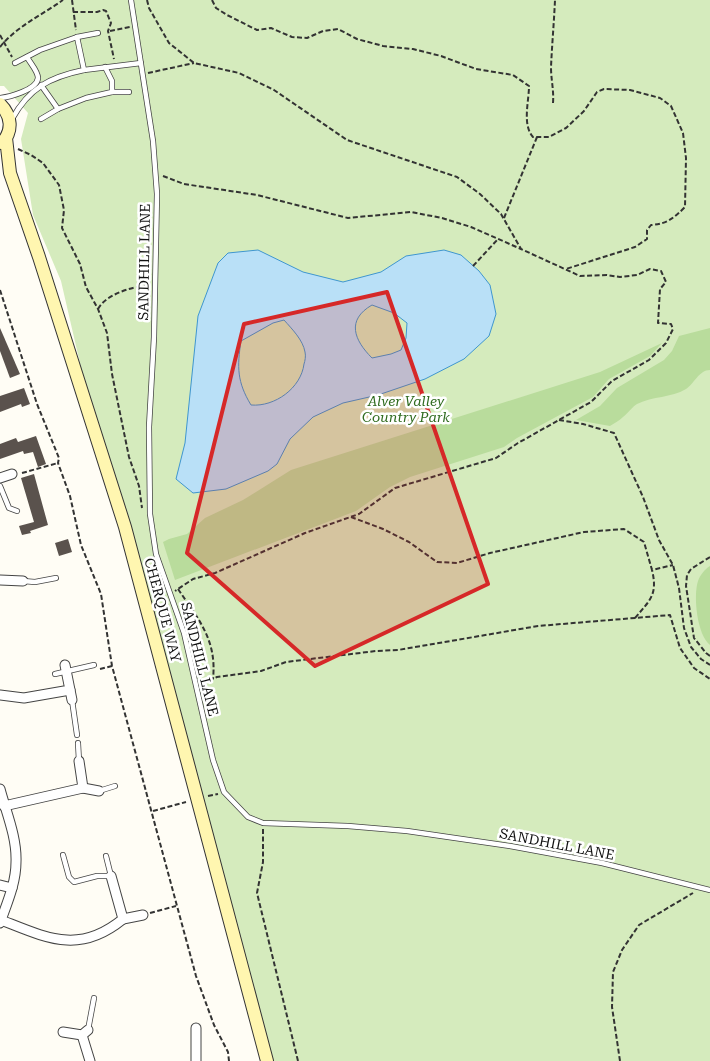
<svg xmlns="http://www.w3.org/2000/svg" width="710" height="1061" font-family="'Roboto Serif',serif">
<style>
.green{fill:#d5ebbd}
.forest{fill:#b9dc9c}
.water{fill:#b9e0f7;stroke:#3f96cf;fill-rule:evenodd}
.building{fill:#5a524d}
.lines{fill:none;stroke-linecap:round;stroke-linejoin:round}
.lane-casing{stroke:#444;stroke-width:6}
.street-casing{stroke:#444;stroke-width:11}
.secondary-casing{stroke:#333;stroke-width:14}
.path{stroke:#333;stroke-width:2;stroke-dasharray:5 2.5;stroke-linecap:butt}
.lane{stroke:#fff;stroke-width:4.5}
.street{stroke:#fff;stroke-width:9}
.secondary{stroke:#fff6b0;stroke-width:12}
.marked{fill:#d62828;fill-opacity:0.2;stroke:#d62828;stroke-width:4;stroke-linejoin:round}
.labels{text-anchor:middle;stroke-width:5;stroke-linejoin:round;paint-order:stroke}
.street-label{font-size:14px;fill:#111;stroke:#fff}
.park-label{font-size:14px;font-style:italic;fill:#2f6b1f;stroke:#fff}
</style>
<rect width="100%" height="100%" fill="#fffdf5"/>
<path class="green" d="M0,0H710V1061H267L97,437L61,281L33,215L21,139L28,113L4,86H0Z"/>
<g class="forest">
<path d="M710,328V370C699,370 694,384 686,389C671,398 653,396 637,404C632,407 628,413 623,417C619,421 614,423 610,426L576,420L600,406L617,388L664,360L672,351L679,336Z"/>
<path d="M662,343L650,356L609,379L593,397L517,438L504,447L410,477L390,487L356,511L175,580L163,542L169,539L187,534L205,518L243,500L291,470L600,372Z"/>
<path d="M710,566V645C697,635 693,596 698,581C700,575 705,569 710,566Z"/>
</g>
<path class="water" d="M258,250L303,272L343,282L381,272L406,256L444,250L461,255L479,271L490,285L496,314L489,336L464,359L425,379L378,395L343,403L313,417L290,439L277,464L268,471L226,489L193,493L176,479L185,443L198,316L218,263L228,253ZM372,305L394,313L407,323L406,338L401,350L391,354L372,358C354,340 346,320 372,305ZM284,320C292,329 303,340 305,352C306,356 305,361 304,364C301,388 275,407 251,405C237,382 237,367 241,341L273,323Z"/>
<g class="building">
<path d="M0,328L20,374L10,378L0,351Z"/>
<path d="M24,388L30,404L22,407L21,404L0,412V396Z"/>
<path d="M36,436L46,464L38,467L33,452L24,454L23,451L0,459V444L16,438L18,442Z"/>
<path d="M34,474L48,525L30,531L31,533L22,535L19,526L34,522L21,478Z"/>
<path d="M68,539L72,552L59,556L55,543Z"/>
</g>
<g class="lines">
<g class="lane-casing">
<g id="lane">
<path d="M131,0L153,141L157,194L154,337L149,427L150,514L156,554L184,633L213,760L224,792L248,817L263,823L348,826L407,831L510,846L602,863L710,890"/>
<path d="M77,37L98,33"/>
<path d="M84,70L141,63"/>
<path d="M41,85L58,109L86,98L112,92V81L105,67"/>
<path d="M112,92H129"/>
<path d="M0,98C9,97 37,90 38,78C38,71 30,63 27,57"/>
<path d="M12,119C29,88 50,77 84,70L77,37L40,50L15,63"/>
<path d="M41,119L58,109"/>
<path d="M0,486L9,508L17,511"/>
<path d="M23,581L35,582L56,578"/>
<path d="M55,674L94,665"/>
<path d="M72,700L77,735"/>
<path d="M78,743L79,761"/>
<path d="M99,791L115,786"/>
<path d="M63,855L69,877L74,882L97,876H111L106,856"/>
<path d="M88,1030L94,998"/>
</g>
</g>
<g class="street-casing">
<g id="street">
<path d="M0,478L12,474"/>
<path d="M0,580L23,581"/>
<path d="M70,690L72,700"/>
<path d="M0,695L24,698L70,690L65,665"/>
<path d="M83,788L99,791"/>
<path d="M0,789C6,812 17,837 16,862C16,883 7,903 0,923"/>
<path d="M4,806L83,788L79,761"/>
<path d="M0,885L12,888"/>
<path d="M123,919L143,915"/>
<path d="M1,920C47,938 79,955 123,919L111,876"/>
<path d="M63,1032L82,1035L88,1030"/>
<path d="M82,1035L90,1061"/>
<path d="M196,1061V1028"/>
</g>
</g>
<g class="secondary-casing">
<g id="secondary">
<path d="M0,104C12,116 13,131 2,143"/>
<path d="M6,138L10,173L39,257L125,527L267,1061"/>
</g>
</g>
<g class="path">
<path d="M72,0L76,30"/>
<path d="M147,0L149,8L169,43L194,63L239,73L274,90L347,140L457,177L480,194L501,214L521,249L580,276L607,275L620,277L637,275L650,269L661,271L666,282L660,289L658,323L671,324L673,329L666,343L649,360L612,381L591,402L518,443L496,458L395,488L359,514L305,533L215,573L193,579L175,591"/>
<path d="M212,0L216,8L227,15L257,30L271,28L292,37L307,38L323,31L338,29L357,39L383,46L413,49L441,56L476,69L513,75L529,86C529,101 522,125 533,137H549L566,128L584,111L597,92L604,89L630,90L660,98L671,106L683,133L686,158L685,207C674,218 667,224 651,225L647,230V239L635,247L566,269"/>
<path d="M73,12H97L103,10L106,11L111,23L108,31L114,59"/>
<path d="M110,31L130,27"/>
<path d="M0,35L12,57"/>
<path d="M0,47C17,26 42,15 63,0"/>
<path d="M148,73L194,63"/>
<path d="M553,103C554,90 551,80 551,67C552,45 554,22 555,0"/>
<path d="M18,149L31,155L43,163L59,185L64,210L62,228L80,264L86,287L98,309L107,333L112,374L129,457L139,486L142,508"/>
<path d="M163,176L184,184L257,195L348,218L411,212L442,218L471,227L521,249"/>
<path d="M504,218L537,137"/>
<path d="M473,266L498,239"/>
<path d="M0,290L37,404L59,458L58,463L70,496L81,545L101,594L112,666L196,976L214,1025L228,1052L229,1061"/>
<path d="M98,309C106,294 132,287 148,285"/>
<path d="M559,420L583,424L614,433L643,497L659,540L673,565L679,588L684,628L691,647L701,659L710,665"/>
<path d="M22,473L58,463"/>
<path d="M351,517L383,529L409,542L437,562L457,563L490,553L584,532L624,529L644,542L652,570L673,565"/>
<path d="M710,557L691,569L687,575L686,586L694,638L706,653L710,656"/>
<path d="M178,589C199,620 217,640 213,679"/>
<path d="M635,618C650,600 658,595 652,570"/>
<path d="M100,669L112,666"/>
<path d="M202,684L217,677L261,671L286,662L376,651L398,650L538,626L670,615L680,648L694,668L710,679"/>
<path d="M208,796L218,794"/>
<path d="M153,811L186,802"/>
<path d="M263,829V862L257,893L298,1061"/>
<path d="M150,913L176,906"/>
<path d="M620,1061L612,1007L613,972L622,950L639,925L693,893"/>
</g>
<use href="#lane" class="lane"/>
<use href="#street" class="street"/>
<use href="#secondary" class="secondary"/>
</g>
<path class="marked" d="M387,292L488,584L315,666L187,553L244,324Z"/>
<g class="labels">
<g class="street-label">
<text transform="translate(144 262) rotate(-89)" y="5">SANDHILL LANE</text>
<text transform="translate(163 610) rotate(75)" y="5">CHERQUE WAY</text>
<text transform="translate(200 659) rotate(76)" y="5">SANDHILL LANE</text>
<text transform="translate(557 844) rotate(11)" y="5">SANDHILL LANE</text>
</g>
<g class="park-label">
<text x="406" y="406">Alver Valley<tspan x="406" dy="16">Country Park</tspan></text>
</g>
</g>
</svg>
